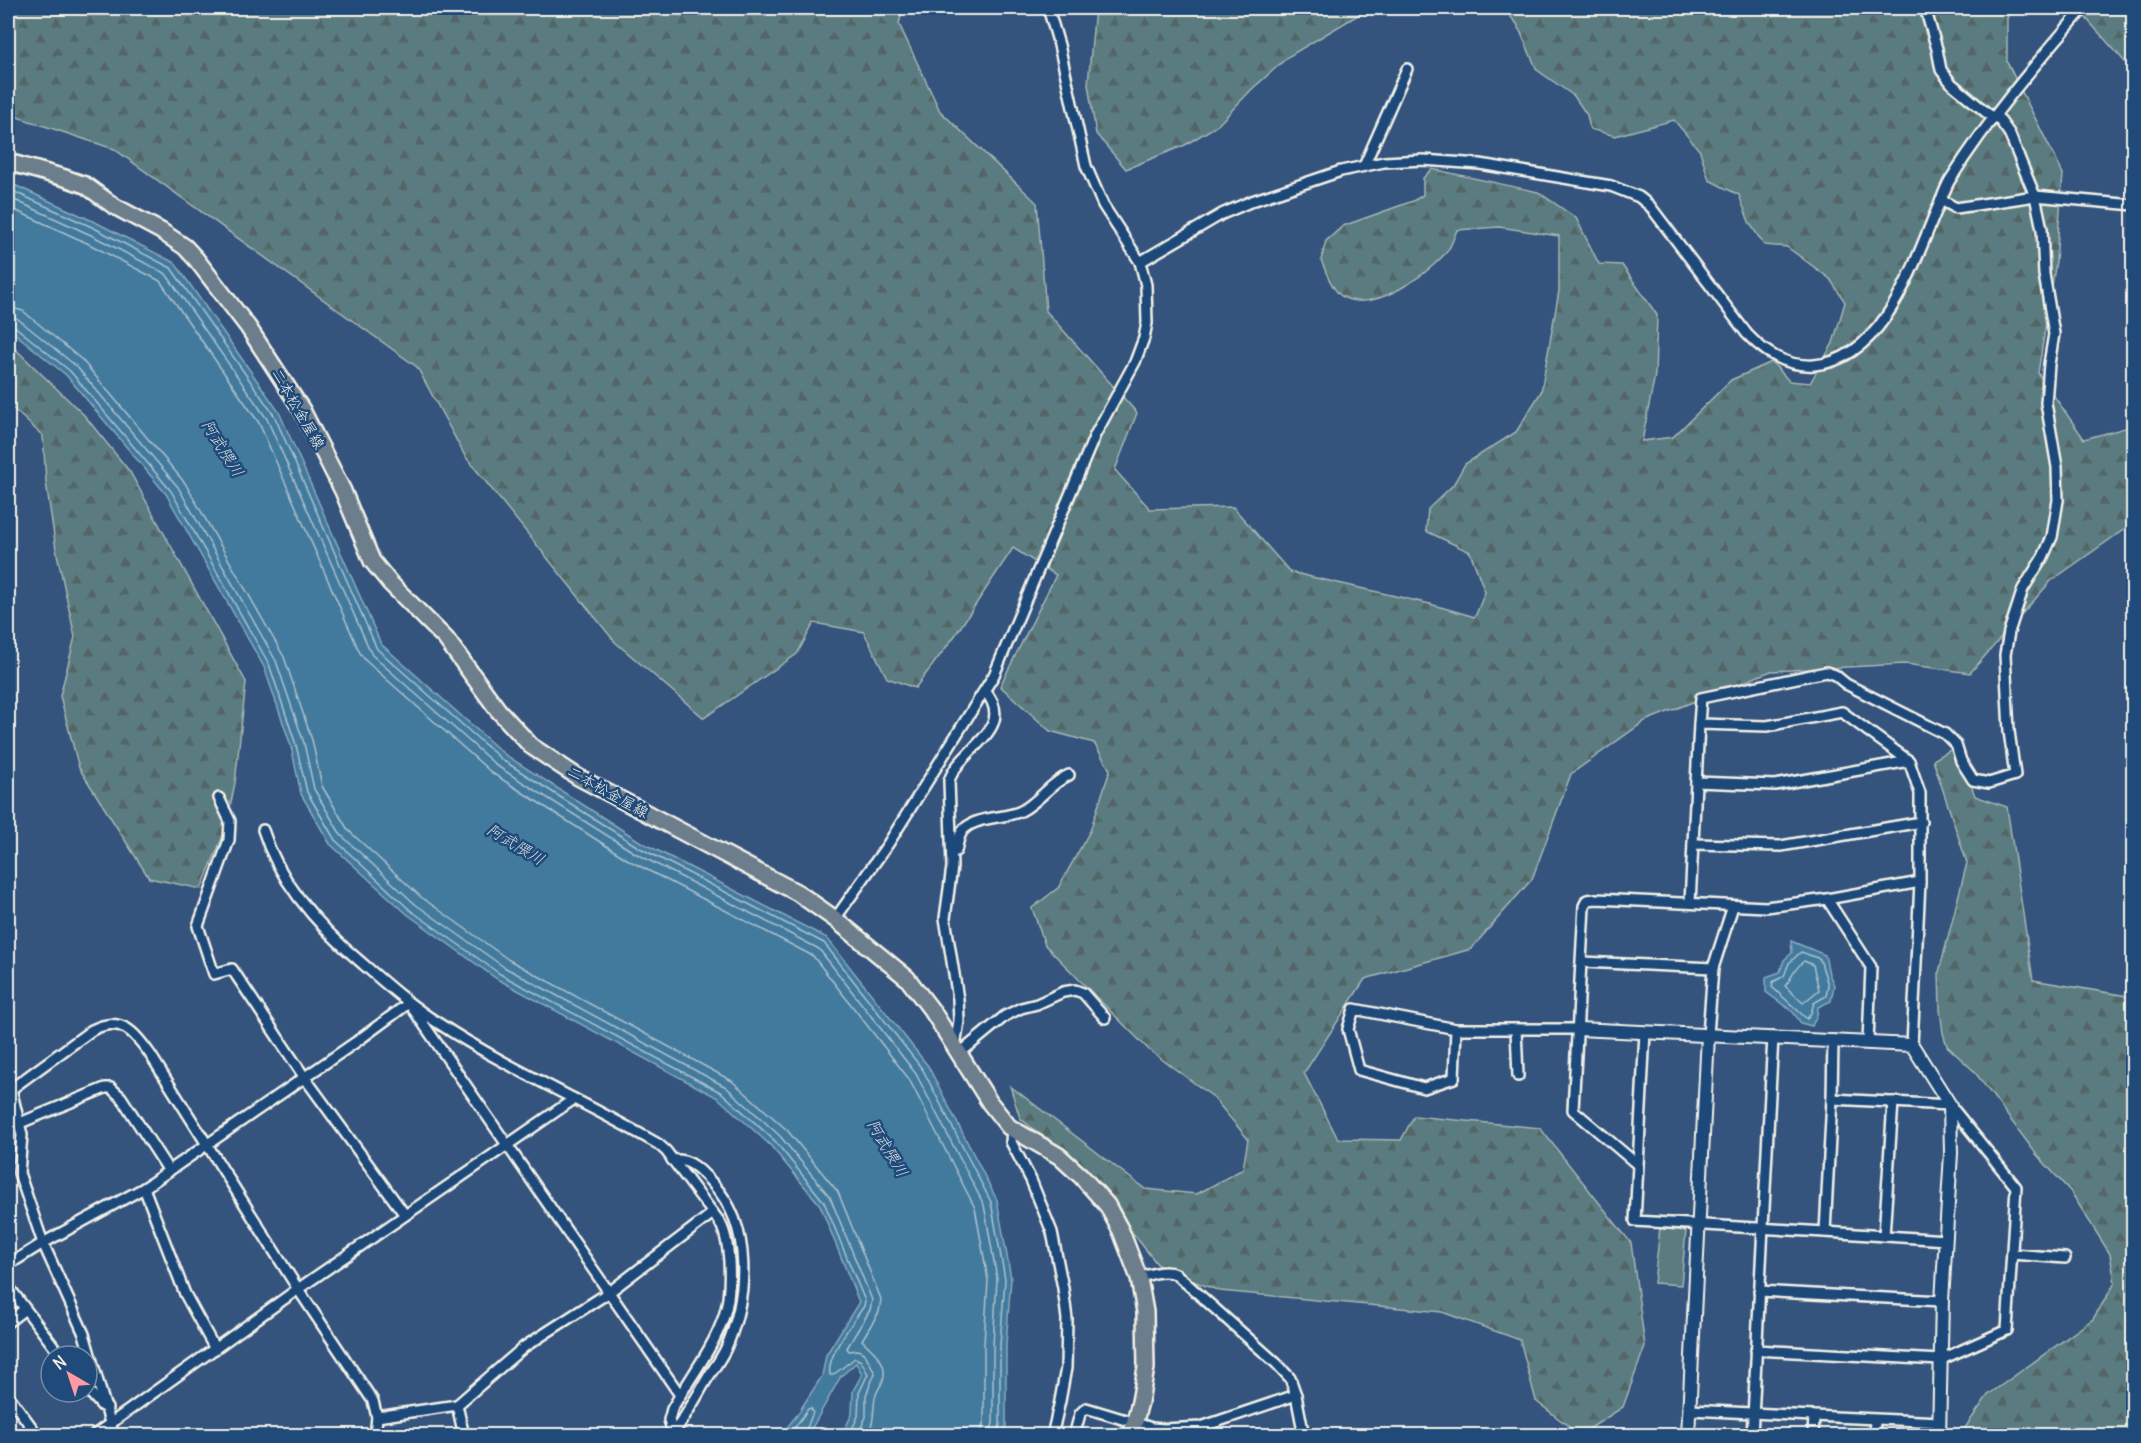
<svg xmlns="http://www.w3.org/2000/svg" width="2141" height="1443" font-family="Delius,'Klee One',sans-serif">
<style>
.green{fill:#5a7c80;stroke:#a7b6b4;stroke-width:1.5}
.forest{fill:url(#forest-firs);stroke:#a7b6b4;stroke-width:1.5}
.water{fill:#437a9e;stroke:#8aaabc;stroke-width:1.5}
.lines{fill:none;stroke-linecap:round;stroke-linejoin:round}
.shore{stroke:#adc1ca;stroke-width:1.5}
.minor-casing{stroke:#f4f1e8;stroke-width:14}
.tertiary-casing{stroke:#f4f1e8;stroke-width:16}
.primary-casing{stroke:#f4f1e8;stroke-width:20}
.minor{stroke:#1f4a7a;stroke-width:9}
.tertiary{stroke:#1f4a7a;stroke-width:12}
.primary{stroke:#6c7d8b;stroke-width:15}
.labels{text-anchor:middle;stroke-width:5;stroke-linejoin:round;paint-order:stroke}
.street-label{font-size:15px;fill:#f4f1e8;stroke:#1f4a7a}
.water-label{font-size:16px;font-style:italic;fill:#d9dfdd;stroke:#1f4a7a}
</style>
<defs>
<pattern id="forest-firs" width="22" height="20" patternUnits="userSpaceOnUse" patternTransform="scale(1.5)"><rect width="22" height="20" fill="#5a7c80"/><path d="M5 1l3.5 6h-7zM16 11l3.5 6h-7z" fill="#526566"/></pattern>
</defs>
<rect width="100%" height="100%" fill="#34547e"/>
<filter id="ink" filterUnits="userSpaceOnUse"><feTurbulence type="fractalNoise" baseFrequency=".0167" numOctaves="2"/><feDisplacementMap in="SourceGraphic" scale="12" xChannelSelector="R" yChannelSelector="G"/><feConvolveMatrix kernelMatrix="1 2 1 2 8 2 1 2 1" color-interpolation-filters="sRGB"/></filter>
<g filter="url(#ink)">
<path class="green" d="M1660,1228L1686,1231L1681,1285L1654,1283Z"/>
<g class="forest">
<path d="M8,8H903L899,24L940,111L1037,203L1046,311L1137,413L1115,470L1150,509L1233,507L1290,572L1430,604L1475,617L1485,592L1470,552L1426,531L1428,509L1453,485L1465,464L1516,432L1541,392L1559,291V236L1499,227L1457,230C1454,237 1451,248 1445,254C1424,276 1376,312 1345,298C1333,293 1326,272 1321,260L1326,241L1343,226L1413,201L1423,195V178L1432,169L1538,192L1576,218L1599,264L1622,265L1657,315L1655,375L1642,441L1673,437L1731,380L1772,362L1789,381L1810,383L1833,343L1845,302L1830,279L1787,247L1764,245L1749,222L1739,195L1709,180L1700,151L1674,120L1615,136L1590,129L1587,115L1574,96L1537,70L1517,24L1503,8H2011L2007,19V62L2063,174L2056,261L2038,373L2084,439L2133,426V523L2051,581L1970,673L1905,664L1771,671L1645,721L1571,774L1532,879L1471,949L1365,979L1304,1073L1338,1139L1401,1140L1414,1116L1540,1128L1631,1243L1645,1346L1623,1407L1580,1435L1536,1401L1520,1340L1442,1312L1220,1291L1162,1270L1086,1174L1020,1118L1010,1086L1145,1189L1197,1194L1243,1169L1248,1139L1212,1096L1149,1050L1045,945L1032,908L1058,888L1090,831L1110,770L1094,743L1050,731L1000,686L1056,575L1013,548L954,637L915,688L887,678L864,632L814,623L797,654L704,718L615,642L465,456L417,367L114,149L8,114Z"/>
<path d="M1095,8H1374L1363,12L1289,56L1251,90L1218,125L1185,145L1126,169L1096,134L1088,84Z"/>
<path d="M2077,8H2133V71Z"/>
<path d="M8,342L84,415L130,472L246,682L235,783L225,831L201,889L149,878L79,768L60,696L75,637L56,549L46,482L43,436L8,404Z"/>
<path d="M1957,746L1975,796L2007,807L2033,980L2133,997V1435H1960L1988,1395L2093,1319L2115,1283L2110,1254L2071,1192L2037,1155L1974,1071L1947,1046L1943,1033L1940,1009L1939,972L1967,863L1933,760Z"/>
</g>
<g class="water">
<path d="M8,182L97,223L175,263L279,412L381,644L504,754L641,842L827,938L928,1066L997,1200L1011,1278L1006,1345V1428L1001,1435H842L852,1414L853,1391L862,1374L856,1363L841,1376L808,1435H781L797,1415L822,1376L826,1355L859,1302L820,1205L770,1145L718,1098L497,979L407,914L330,844L301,794L291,746L264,667L166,494L66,375L8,328Z"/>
<path d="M1791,941L1825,955L1829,974L1834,985L1831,1001L1818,1007L1817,1015L1812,1026L1801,1023L1793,1012L1766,992V977L1780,972L1784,960L1792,953Z"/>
</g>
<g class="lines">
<g class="shore">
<path d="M8,189L94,228L171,268L274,415L377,649L501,759L638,847L824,943L923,1070L991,1202L1005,1279L1000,1345V1425L996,1436"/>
<path d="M8,197L91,235L166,274L267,419L372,655L497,766L635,853L819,949L916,1074L984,1205L997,1279L993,1345V1423L989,1436"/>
<path d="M8,207L87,243L160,281L259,423L360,653L366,661L492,773L630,861L813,956L909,1079L975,1208L988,1280L984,1344V1420L980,1436"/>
<path d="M8,307L23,311L82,360L185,483L284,657L312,740L322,786L348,830L421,897L509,960L732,1081L787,1130L838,1192L881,1299L879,1312L862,1340C872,1351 889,1361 883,1380C881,1386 876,1392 875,1398C872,1415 876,1417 867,1436"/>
<path d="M8,316L18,319L76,366L178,487L276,661L304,743L314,789L341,835L415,904L504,967L726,1087L780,1136L830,1197L872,1300L870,1310L847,1348L849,1351L858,1350L865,1354L875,1373L866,1395V1417L857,1436"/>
<path d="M8,323L13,325L70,371L171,491L269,664L296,745L307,792L335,840L410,910L500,974L722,1093L775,1141L824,1202L865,1301L864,1306C853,1323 826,1355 830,1375H833L855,1358L861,1361L868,1374L859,1393L858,1416L849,1436"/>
<path d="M1801,952L1820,959L1828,985L1826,996L1814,1003L1811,1013L1807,1019L1772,987L1773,982L1784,976L1789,963Z"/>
<path d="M1804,961L1813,965L1819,990L1803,1003L1785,986C1792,978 1795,967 1804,961Z"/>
<path d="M789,1436L808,1409L811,1408L813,1412L804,1436"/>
</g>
<g class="minor-casing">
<g id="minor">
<path d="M1925,8L1937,49L1941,70L1952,84L1993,118"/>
<path d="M1364,166L1407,69"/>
<path d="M1941,200L1956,208L2035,196L2134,205"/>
<path d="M1140,262L1222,214L1252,201L1341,171L1384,162L1423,160L1480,164L1611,186L1639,197L1650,206L1747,334C1765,353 1786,367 1814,365C1884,360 1914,263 1937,209C1942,199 1945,188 1950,180C1989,118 2037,62 2084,8"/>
<path d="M1699,724L1701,698L1826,672L1835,675L1846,684L1945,734L1956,745L1961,761L1973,780L1989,783L2015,775L2009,731L2005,655L2009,632L2023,589L2043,557L2052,537L2058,500L2057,467L2046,403L2049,364L2054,334L2044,274L2042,229L2035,196L2009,133L1996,115"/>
<path d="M1696,782L1775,785L1909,761"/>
<path d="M219,798L230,821L229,840L198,926L214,974L232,969L305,1078L405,1215"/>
<path d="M263,830C280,884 321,929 363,964C387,985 411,1006 438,1023C508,1069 586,1102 658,1144L666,1151L719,1221C726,1232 728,1247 729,1261C730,1279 730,1298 724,1316C713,1349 689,1379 672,1409L669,1420L674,1436"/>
<path d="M1693,844L1781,846L1921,822"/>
<path d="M956,851C958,844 958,835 964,829C978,816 1004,819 1021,811C1039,802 1050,783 1069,775"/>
<path d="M1827,899L1871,967L1868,1043"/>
<path d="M1690,903L1699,724L1767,726L1842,712L1909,761L1920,793V882L1912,1045"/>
<path d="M835,919L888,844L994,675L1095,435L1135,362L1144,338L1147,323L1146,285L1140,262L1103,205L1086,166L1059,45L1048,8"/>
<path d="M1582,962L1713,968"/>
<path d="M1456,1029L1454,1078L1424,1088L1359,1070L1348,1029L1354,1009L1456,1029H1578"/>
<path d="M1516,1029L1518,1076"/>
<path d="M1708,1035L1713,968L1733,906"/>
<path d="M955,1046L959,1021L958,999L945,918L952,867L949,781C959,748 1018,730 985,691"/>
<path d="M960,1053L1005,1016L1021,1008L1037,1004L1063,992L1075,990L1083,993L1105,1018"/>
<path d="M1832,1099L1833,1040"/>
<path d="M20,1123L105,1088H111L121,1097L169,1171"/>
<path d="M1012,1129L1011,1142L1031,1180L1052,1232L1063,1288L1067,1319L1066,1368L1060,1401L1052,1436"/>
<path d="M672,1160C691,1158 702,1172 713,1184C753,1227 748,1298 726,1348C721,1359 713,1369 707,1379C696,1397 686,1417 673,1433"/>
<path d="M1638,1165L1645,1032"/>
<path d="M144,1188L185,1294L215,1349"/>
<path d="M1825,1232L1946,1240"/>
<path d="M1884,1236L1893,1102"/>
<path d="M2012,1254L2065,1258"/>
<path d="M8,1265L43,1243L144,1188L356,1042L409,1003L680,1395"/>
<path d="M1139,1278C1151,1274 1163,1269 1176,1274L1276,1363L1290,1378L1296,1395L1304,1436"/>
<path d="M8,1286L61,1356"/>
<path d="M1759,1291L1942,1301"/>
<path d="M8,1322L25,1309"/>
<path d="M1756,1350L1940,1360L2007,1330L2016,1187L1950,1105L1832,1099L1825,1232L1635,1221L1638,1165L1573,1110L1584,906L1587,900L1596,899L1766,907L1827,899L1920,882"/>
<path d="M87,1389L102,1406L107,1408"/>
<path d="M8,1395L38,1436"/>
<path d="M457,1405L524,1347L608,1293L713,1213"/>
<path d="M1690,1410L1940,1422"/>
<path d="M377,1417L457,1405L464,1436"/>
<path d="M93,1436L298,1289L574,1099"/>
<path d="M114,1436L84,1334L43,1243L19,1173L22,1135L11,1089L92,1030C121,1015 134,1032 150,1054L298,1289L373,1401L377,1417L375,1436"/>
<path d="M1074,1436L1080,1414L1086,1408L1152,1428L1164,1429L1201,1427L1296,1395"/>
<path d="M1752,1436L1773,1037"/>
<path d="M1813,1436L1814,1416"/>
<path d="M1874,1436L1875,1420"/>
</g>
</g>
<g class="tertiary-casing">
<g id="tertiary">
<path d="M1578,1029L1912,1045L1950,1105L1951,1153L1942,1301L1939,1436"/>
<path d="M8,1087L11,1089"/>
<path d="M1688,1436L1708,1035"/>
</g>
</g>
<g class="primary-casing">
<path id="primary" d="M8,162L65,178L85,185L114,206L161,231L185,247L196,259L248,327L302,410L343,491L372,561L390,583L446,639L498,710L531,746L578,777L798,893L835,919L907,978L933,1012L990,1103L1009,1127L1059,1156L1081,1176L1107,1205L1121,1231L1139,1278L1145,1312L1146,1368L1140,1402L1131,1436"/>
</g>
<use href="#minor" class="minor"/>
<use href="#tertiary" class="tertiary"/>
<use href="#primary" class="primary"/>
</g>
</g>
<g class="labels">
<g class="street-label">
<text transform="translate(298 409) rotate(60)" y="5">二本松金屋線</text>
<text transform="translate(608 792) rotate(29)" y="5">二本松金屋線</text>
</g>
<g class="water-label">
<text transform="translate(223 448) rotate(58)" y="6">阿武隈川</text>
<text transform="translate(516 844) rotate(31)" y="6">阿武隈川</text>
<text transform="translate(888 1148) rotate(59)" y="6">阿武隈川</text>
</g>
</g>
<rect width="2141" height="1443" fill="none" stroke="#1f4a7a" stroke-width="30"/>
<rect x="15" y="15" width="2111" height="1413" fill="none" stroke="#f4f1e8" stroke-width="2" filter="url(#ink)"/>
<g transform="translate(69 1374) rotate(321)"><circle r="28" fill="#1f4a7a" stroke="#748da6" stroke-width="1.5"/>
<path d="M0-4.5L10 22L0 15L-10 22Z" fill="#ff9aa2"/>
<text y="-9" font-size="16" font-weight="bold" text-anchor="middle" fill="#f4f1e8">N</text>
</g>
</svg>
